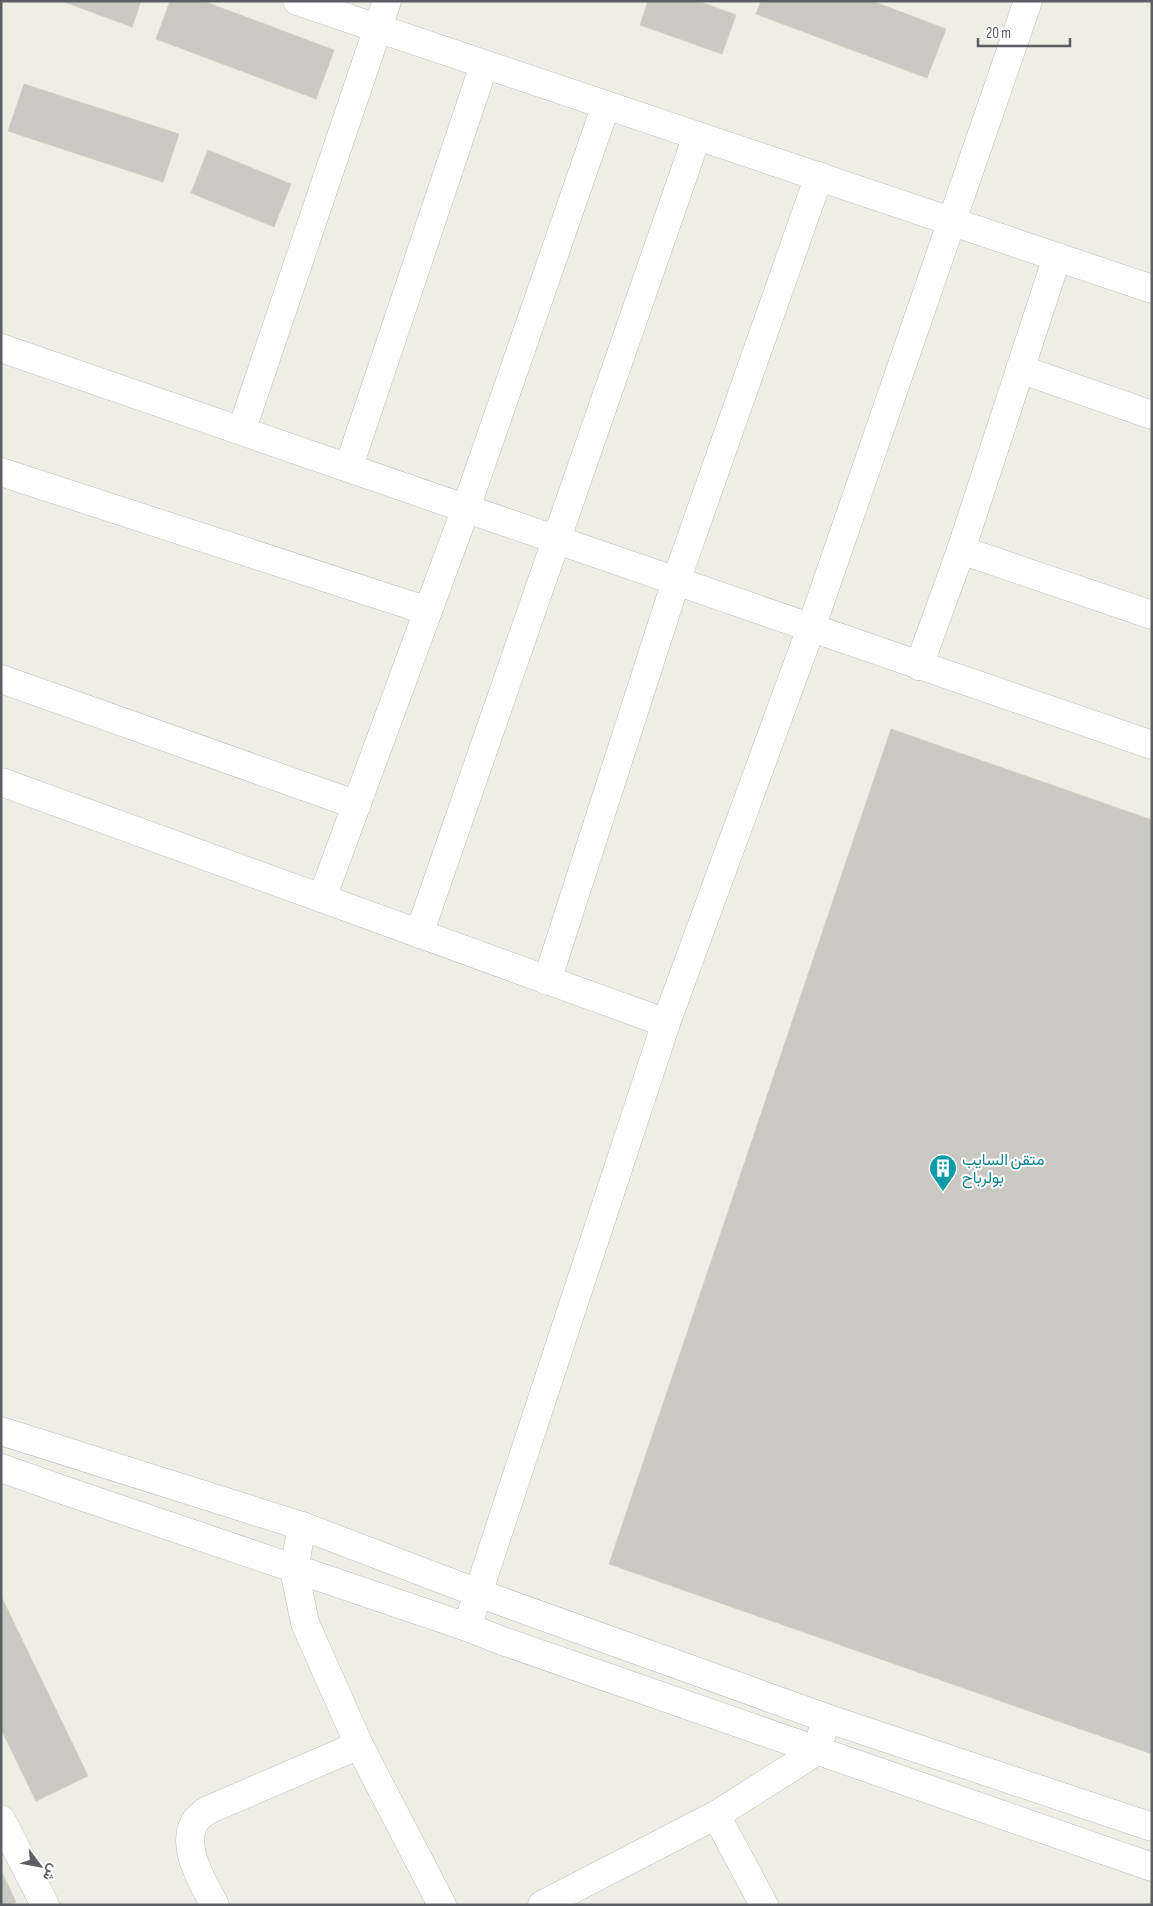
<svg xmlns="http://www.w3.org/2000/svg" width="1153" height="1906" font-family="'Sofia Sans Condensed',Vazirmatn,sans-serif">
<style>
.building{fill:#c9c8c2;stroke:#d2d1c3}
.lines{fill:none;stroke-linecap:round;stroke-linejoin:round}
.street-casing{stroke:#bcbcc2;stroke-width:29}
.secondary-casing{stroke:#babbc1;stroke-width:29}
.street{stroke:#fff;stroke-width:28}
.secondary{stroke:#fff;stroke-width:28}
.labels{text-anchor:middle;stroke-width:4;stroke-linejoin:round;paint-order:stroke}
.culture-label{font-size:16px;fill:#0d838f;stroke:#fff;text-anchor:start}
</style>
<rect width="100%" height="100%" fill="#eeeee4"/>
<g class="building">
<path d="M62,1H141L132,27Z"/>
<path d="M170,1H203L334,50L316,99L156,39Z"/>
<path d="M648,1H698L736,15L722,54L640,25Z"/>
<path d="M761,1H872L946,29L927,78L756,14Z"/>
<path d="M24,84L179,134L163,182L8,131Z"/>
<path d="M208,150L291,184L274,227L191,193Z"/>
<path d="M891,729L1152,820V1754L609,1564Z"/>
<path d="M1,1596L88,1776L36,1801L1,1729Z"/>
<path d="M1,1871L16,1902L9,1905H1Z"/>
</g>
<g class="lines">
<g class="street-casing">
<g id="street">
<path d="M297,1L1152,289"/>
<path d="M1,348C386,478 768,614 1152,745"/>
<path d="M1020,369L1152,415"/>
<path d="M242,429L387,1"/>
<path d="M349,466L484,65"/>
<path d="M1,472L428,611"/>
<path d="M961,550L1152,615"/>
<path d="M919,666L961,550L1057,257"/>
<path d="M1,679L357,805"/>
<path d="M1,782L666,1023"/>
<path d="M322,898L466,508L606,105"/>
<path d="M419,934L697,136"/>
<path d="M547,981L676,581L819,176"/>
<path d="M302,1526L294,1569L305,1623L359,1745L442,1905"/>
<path d="M467,1627L666,1023L811,628L1028,1"/>
<path d="M716,1815L764,1905"/>
<path d="M1,1819L45,1905"/>
<path d="M215,1905C203,1884 178,1842 197,1819C199,1816 203,1814 206,1811L359,1745"/>
<path d="M542,1905L716,1815L817,1751L826,1718"/>
</g>
</g>
<g class="secondary-casing">
<g id="secondary">
<path d="M1,1431L302,1526L478,1593L826,1718L1152,1827"/>
<path d="M1,1468L69,1492L467,1627L500,1640L1152,1867"/>
</g>
</g>
<use href="#street" class="street"/>
<use href="#secondary" class="secondary"/>
</g>
<defs>
<g id="building-pin" transform="scale(1.4375)"><path d="M0 17L-7.5 6A9.5 9.5 0 1 1 7.5 6Z" fill="#0f9aa8" stroke="#fff"/><path d="M-4-6H4V6H1V3H-1V6H-4ZM-2.5-4.3h1.7v1.8h-1.7ZM.8-4.3h1.7v1.8H.8ZM-2.5-1h1.7V.8h-1.7ZM.8-1h1.7V.8H.8Z" fill="#fff"/></g>
</defs>
<g fill-rule="evenodd">
<use href="#building-pin" x="943" y="1168"/>
</g>
<g class="labels">
<g class="culture-label">
<text x="962" y="1165">متقن السايب<tspan x="962" dy="18">بولرباح</tspan></text>
</g>
</g>
<rect width="1153" height="1906" fill="none" stroke="#5c5e64" stroke-width="5"/>
<g transform="translate(40 1866) rotate(122)" stroke="#ffffff" stroke-width="4" paint-order="stroke">
<path d="M0-4L9 19L0 12L-9 19Z" fill="#5c5e64"/>
<text y="-8" font-size="14" font-weight="bold" text-anchor="middle" fill="#5c5e64">ش</text>
</g>
<path d="M978 38v8h92v-8" fill="none" stroke="#5c5e64" stroke-width="2.5"/>
<text x="986" y="38" font-size="15" fill="#5c5e64" stroke="#ffffff" stroke-width="4" paint-order="stroke">20 m</text>
</svg>
